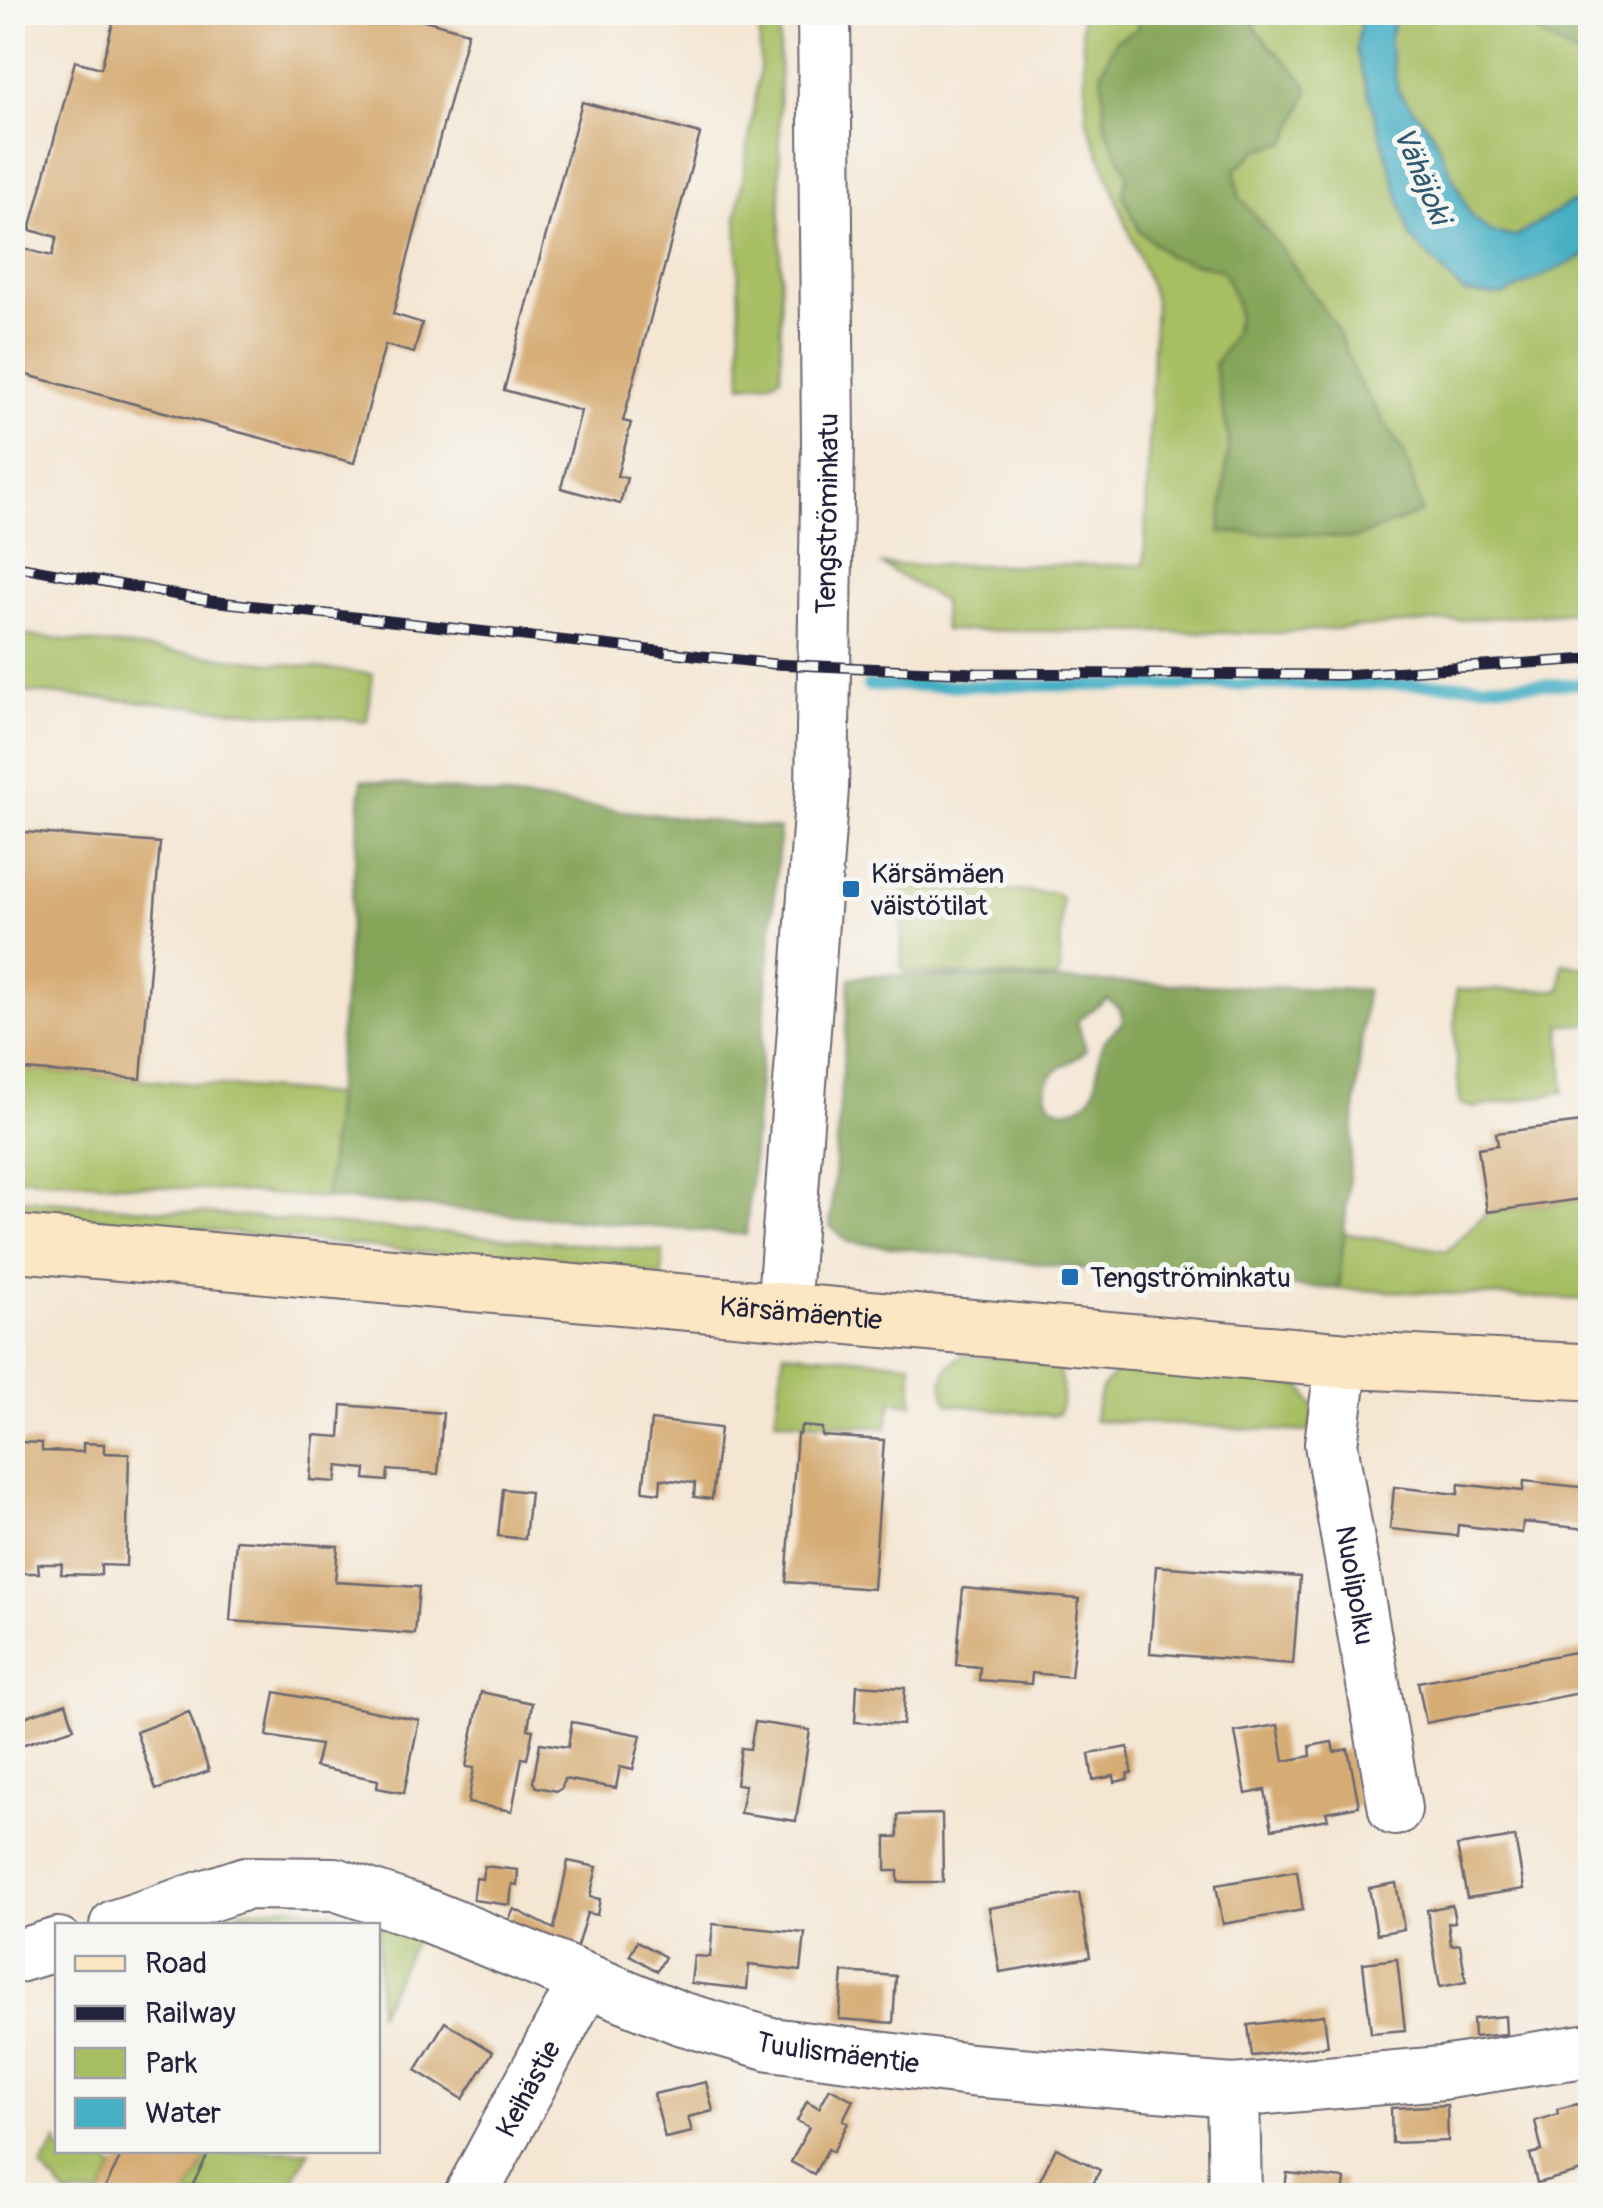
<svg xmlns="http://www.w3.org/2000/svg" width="1603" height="2208" font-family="Pangolin,sans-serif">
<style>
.green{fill:#a7be63;stroke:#64704f;stroke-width:2.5}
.forest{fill:#85a559;stroke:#54644a;stroke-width:2.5;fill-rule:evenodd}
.water{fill:#45afc4;stroke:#346880;stroke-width:2.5}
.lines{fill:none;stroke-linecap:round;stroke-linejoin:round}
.stream{stroke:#45afc4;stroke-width:12}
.building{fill:#d6ac74}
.street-casing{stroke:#6c6770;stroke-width:56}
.secondary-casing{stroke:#6c6770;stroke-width:59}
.street{stroke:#fff;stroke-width:52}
.secondary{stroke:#fce6c4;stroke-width:55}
.rail-casing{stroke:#22223b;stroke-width:11}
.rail{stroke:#f6f6f2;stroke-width:8;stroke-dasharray:22;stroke-linecap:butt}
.poi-dot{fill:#1f6fb2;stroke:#f6f6f2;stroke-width:4}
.labels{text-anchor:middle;stroke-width:10;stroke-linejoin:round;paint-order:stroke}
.street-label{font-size:28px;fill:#22223b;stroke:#f6f6f2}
.poi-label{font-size:28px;fill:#22223b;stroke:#f6f6f2;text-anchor:start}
.water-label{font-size:30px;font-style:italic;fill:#305a72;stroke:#f6f6f2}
</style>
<rect width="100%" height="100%" fill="#f6f6f2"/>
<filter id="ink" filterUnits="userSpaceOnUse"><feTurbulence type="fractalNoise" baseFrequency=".01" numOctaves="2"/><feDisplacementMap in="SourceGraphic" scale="20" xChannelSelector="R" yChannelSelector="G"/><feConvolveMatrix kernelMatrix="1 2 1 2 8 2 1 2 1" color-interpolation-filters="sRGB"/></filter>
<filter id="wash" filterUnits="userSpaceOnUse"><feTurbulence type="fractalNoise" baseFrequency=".0048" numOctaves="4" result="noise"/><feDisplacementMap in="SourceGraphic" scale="40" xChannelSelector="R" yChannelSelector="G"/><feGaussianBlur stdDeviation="2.25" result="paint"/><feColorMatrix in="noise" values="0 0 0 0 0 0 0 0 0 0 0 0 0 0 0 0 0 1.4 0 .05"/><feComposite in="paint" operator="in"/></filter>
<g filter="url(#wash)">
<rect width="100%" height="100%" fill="#f4e6d3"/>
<g class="green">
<path d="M759,13H779L781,376L769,382L742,385L737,217L760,68Z"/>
<path d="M1081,13H1362L1356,50L1411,238L1464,293L1502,296L1590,253V611L1277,633L944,630L942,601L882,565H1144L1155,300L1087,121Z"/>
<path d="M1396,13H1590V202L1570,203L1516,237L1490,232L1471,216L1432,132L1398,91L1389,41Z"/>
<path d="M12,634L373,674L367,721L13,691Z"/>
<path d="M909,887L1056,893L1062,900L1060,973L1054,979L906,972L901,966L903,893Z"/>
<path d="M1563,963L1590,968V1024L1561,1025L1564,1092L1474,1108L1460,1104L1455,1046L1456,990H1561Z"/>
<path d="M12,1069L335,1095L326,1198L13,1177Z"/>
<path d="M12,1198L663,1251L662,1276L13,1211Z"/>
<path d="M1581,1199L1583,1206L1590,1205V1300L1339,1289L1344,1233L1447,1251L1487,1212Z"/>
<path d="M784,1352L911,1363L913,1404L892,1401L887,1428L775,1420Z"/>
<path d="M964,1355L1055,1362C1063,1379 1066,1396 1058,1414L1051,1416L949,1404C937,1386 944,1363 964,1355Z"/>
<path d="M1119,1368L1302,1386L1315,1410L1309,1432L1093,1420L1101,1389Z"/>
<path d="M285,1906C332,1910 373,1921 416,1938L378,2014V1926L240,1924L239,1911Z"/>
<path d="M57,2142L58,2150L98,2151L115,2169L101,2195L68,2196L41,2168Z"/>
<path d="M210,2151H309L286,2195L187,2196Z"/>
</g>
<g class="forest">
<path d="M1249,13C1257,44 1295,61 1309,91L1287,142L1258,150L1235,170L1239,196L1286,255L1337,329L1357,380L1405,454L1422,512L1354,539L1292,533H1220L1229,439L1214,365C1242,325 1246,314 1221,270L1168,256L1139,230L1123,195L1128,175L1105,126L1102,71L1116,40L1139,28L1134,13Z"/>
<path d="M1505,13H1590V65Z"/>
<path d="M362,780L780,829L746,1235L326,1198Z"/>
<path d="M878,975L1366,990L1339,1289L1172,1279L848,1242L830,1226L850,978ZM1107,999L1120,1008L1123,1021C1117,1029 1106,1036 1102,1045C1095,1062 1102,1082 1089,1098C1075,1116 1042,1113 1047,1085C1051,1066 1077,1063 1086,1049L1077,1021Z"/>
</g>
<path class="water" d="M1362,13H1396L1389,41L1398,91L1432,132L1471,216L1490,232L1516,237L1570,203L1590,202V253L1502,296L1464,293L1411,238L1356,50Z"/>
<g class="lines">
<path class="stream" d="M868,686L1590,684"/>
</g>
<g id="blocks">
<g class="building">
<path d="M116,12H395L468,32L393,314L422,323L414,353L385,345L354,463L12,371V246L52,256L57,237L30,230L75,61L101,68Z"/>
<path d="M582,102L700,134L623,421L631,423L617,476L627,478L620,504L561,488L581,411L504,390Z"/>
<path d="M12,831L160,843L141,1079L12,1069Z"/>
<path d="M1590,1121V1205L1583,1206L1581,1199L1487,1212L1478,1148L1498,1145L1496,1133Z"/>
<path d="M342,1405L443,1413L438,1474L388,1470L387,1481L365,1479L366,1469L338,1466L336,1482L310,1480L314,1435L340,1437Z"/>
<path d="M651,1420L720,1428L712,1499L694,1497L695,1483L661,1479L660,1493L643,1491Z"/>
<path d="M801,1426L822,1428V1436L884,1440L873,1589L786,1582L797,1434H800Z"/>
<path d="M20,1442L42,1443V1451L83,1452V1443L104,1444V1453L129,1454L126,1566L101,1565V1575L61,1574L62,1564H38L39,1573H16V1563H12V1450L20,1451Z"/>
<path d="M1524,1481L1590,1488V1519H1588L1586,1529L1523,1522L1522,1533L1458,1525L1457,1536L1390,1529L1394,1487L1458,1494L1459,1484L1523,1491Z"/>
<path d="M503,1489L530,1492L525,1539L498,1536Z"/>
<path d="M236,1540L338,1546L335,1582L419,1587L415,1634L230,1621Z"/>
<path d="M1156,1566L1300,1577L1293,1664L1150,1653Z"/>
<path d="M963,1588L1079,1599L1071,1677L1032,1673L1031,1684L979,1680L980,1667L956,1665Z"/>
<path d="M1590,1649V1691L1426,1723L1418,1682Z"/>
<path d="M857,1685L905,1688L903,1725L855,1722Z"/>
<path d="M275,1692L419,1720L404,1793L377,1788L378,1780L315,1767L320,1745L267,1736Z"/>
<path d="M481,1692L532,1703L528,1729L533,1730L527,1759L522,1758L512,1811L468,1803L474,1768L466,1767Z"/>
<path d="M66,1703L74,1728L12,1748V1721Z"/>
<path d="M189,1712L209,1771L156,1790L136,1732Z"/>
<path d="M572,1722L641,1735L633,1770L620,1767L616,1788L564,1779L562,1788L557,1791L536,1787L533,1782L540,1743L568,1747Z"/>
<path d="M755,1722L810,1730L796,1821L740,1813L745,1785L736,1784L741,1748L750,1749Z"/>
<path d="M1278,1725L1284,1761L1311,1756L1310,1746L1332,1742L1334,1752L1348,1749L1359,1806L1326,1812L1328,1819L1272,1829L1265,1790L1246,1794L1235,1732Z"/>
<path d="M1128,1747L1132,1773L1127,1774L1128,1779L1115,1782L1114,1776L1093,1780L1089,1754Z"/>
<path d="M942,1814L943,1882H898V1871H886V1837H898V1815Z"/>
<path d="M1515,1837L1524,1889L1467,1898L1457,1846Z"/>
<path d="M568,1861L597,1867L590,1897L600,1899L597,1915L587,1913L574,1956L507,1923L514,1909L554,1929Z"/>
<path d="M484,1866L518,1870L517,1885L512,1884L510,1905L473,1900L476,1878L482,1879Z"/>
<path d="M1297,1871L1303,1910L1223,1924L1216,1885Z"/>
<path d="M1396,1883L1404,1929L1377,1934L1369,1888Z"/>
<path d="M1079,1893L1090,1957L1000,1972L989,1908Z"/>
<path d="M1452,1905L1455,1922L1448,1923L1451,1945L1460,1944L1466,1982L1440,1987L1427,1910Z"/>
<path d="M713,1924L805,1933L801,1971L749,1965L747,1989L691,1983L694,1956L710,1957Z"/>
<path d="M637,1941L665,1957L657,1971L630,1955Z"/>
<path d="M1397,1959L1405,2030L1371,2033L1363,1963Z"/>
<path d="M843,1972L896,1976L893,2023L839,2019Z"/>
<path d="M1324,2015L1328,2046L1252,2056L1248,2025Z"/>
<path d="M1505,2016L1506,2034L1474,2037L1473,2019Z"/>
<path d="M445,2022L493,2052L463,2099L416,2070Z"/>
<path d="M706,2082L713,2111L688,2117L692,2132L665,2138L654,2094Z"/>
<path d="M830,2088L853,2100L843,2120L848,2123L833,2152L828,2149L814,2174L791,2162L809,2127L797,2121L807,2101L819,2108Z"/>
<path d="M1578,2104L1579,2109L1590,2106V2169L1537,2183L1530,2154L1542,2151L1535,2121L1558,2114L1557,2109Z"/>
<path d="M1447,2105L1448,2141L1392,2143L1391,2108Z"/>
<path d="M1056,2148L1100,2170L1087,2196H1032Z"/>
<path d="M124,2150H210L187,2196H101Z"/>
<path d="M1287,2173L1345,2179L1343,2196H1284Z"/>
</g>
</g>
</g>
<g filter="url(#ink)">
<use href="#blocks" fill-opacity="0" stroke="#6c6770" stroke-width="2.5"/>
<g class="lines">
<g class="street-casing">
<g id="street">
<path id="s1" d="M783,1312L822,788L828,441L824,12"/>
<path id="s2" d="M1342,1360L1331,1444L1395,1809"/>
<path id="s3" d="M116,1926L246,1883L335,1884L418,1912L680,2018L771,2044L970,2070L1233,2091L1442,2073L1590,2050"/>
<path d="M12,1958L58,1944"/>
<path d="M1233,2091L1235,2196"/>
<path id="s4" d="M470,2196L586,1980"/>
</g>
</g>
<g class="secondary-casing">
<g id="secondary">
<path id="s5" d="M12,1243L1342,1360L1590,1372"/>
</g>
</g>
<use href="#street" class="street"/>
<use href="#secondary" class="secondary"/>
<g class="rail-casing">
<path id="rail" d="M12,565L211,601L774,664L976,673L1342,675L1590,659"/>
</g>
<use href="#rail" class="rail"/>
</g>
</g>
<g class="poi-dot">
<rect x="841" y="879" width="20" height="20" rx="5"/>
<rect x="1060" y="1267" width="20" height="20" rx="5"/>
</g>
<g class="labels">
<g class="street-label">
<text dy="10" stroke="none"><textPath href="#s1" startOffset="800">Tengströminkatu</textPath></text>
<text dy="10" stroke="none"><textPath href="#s5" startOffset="792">Kärsämäentie</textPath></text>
<text dy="10" stroke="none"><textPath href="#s2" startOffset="228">Nuolipolku</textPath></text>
<text dy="10" stroke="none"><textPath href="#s3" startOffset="758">Tuulismäentie</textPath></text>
<text dy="10" stroke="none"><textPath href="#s4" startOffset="122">Keihästie</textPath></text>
</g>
<g class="poi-label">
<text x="871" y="883">Kärsämäen<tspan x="871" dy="32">väistötilat</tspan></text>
<text x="1090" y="1287">Tengströminkatu</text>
</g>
<g class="water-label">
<text transform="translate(1422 175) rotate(67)" y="10">Vähäjoki</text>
</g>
</g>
<rect width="1603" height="2208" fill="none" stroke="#f6f6f2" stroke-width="50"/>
<rect x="55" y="1923" width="325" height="230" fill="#f6f6f2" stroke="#a1a1a9" stroke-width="2.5"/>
<rect x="75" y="1956" width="50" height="15" fill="#fce6c4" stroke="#a1a1a9" stroke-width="2.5"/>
<text x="145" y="1973" font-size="30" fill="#22223b">Road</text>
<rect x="75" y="2006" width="50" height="15" fill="#22223b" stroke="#a1a1a9" stroke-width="2.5"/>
<text x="145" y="2023" font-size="30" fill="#22223b">Railway</text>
<rect x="75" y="2048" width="50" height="30" fill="#a7be63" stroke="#a1a1a9" stroke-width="2.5"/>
<text x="145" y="2073" font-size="30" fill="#22223b">Park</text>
<rect x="75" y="2098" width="50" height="30" fill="#45afc4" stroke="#a1a1a9" stroke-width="2.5"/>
<text x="145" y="2123" font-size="30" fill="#22223b">Water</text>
</svg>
